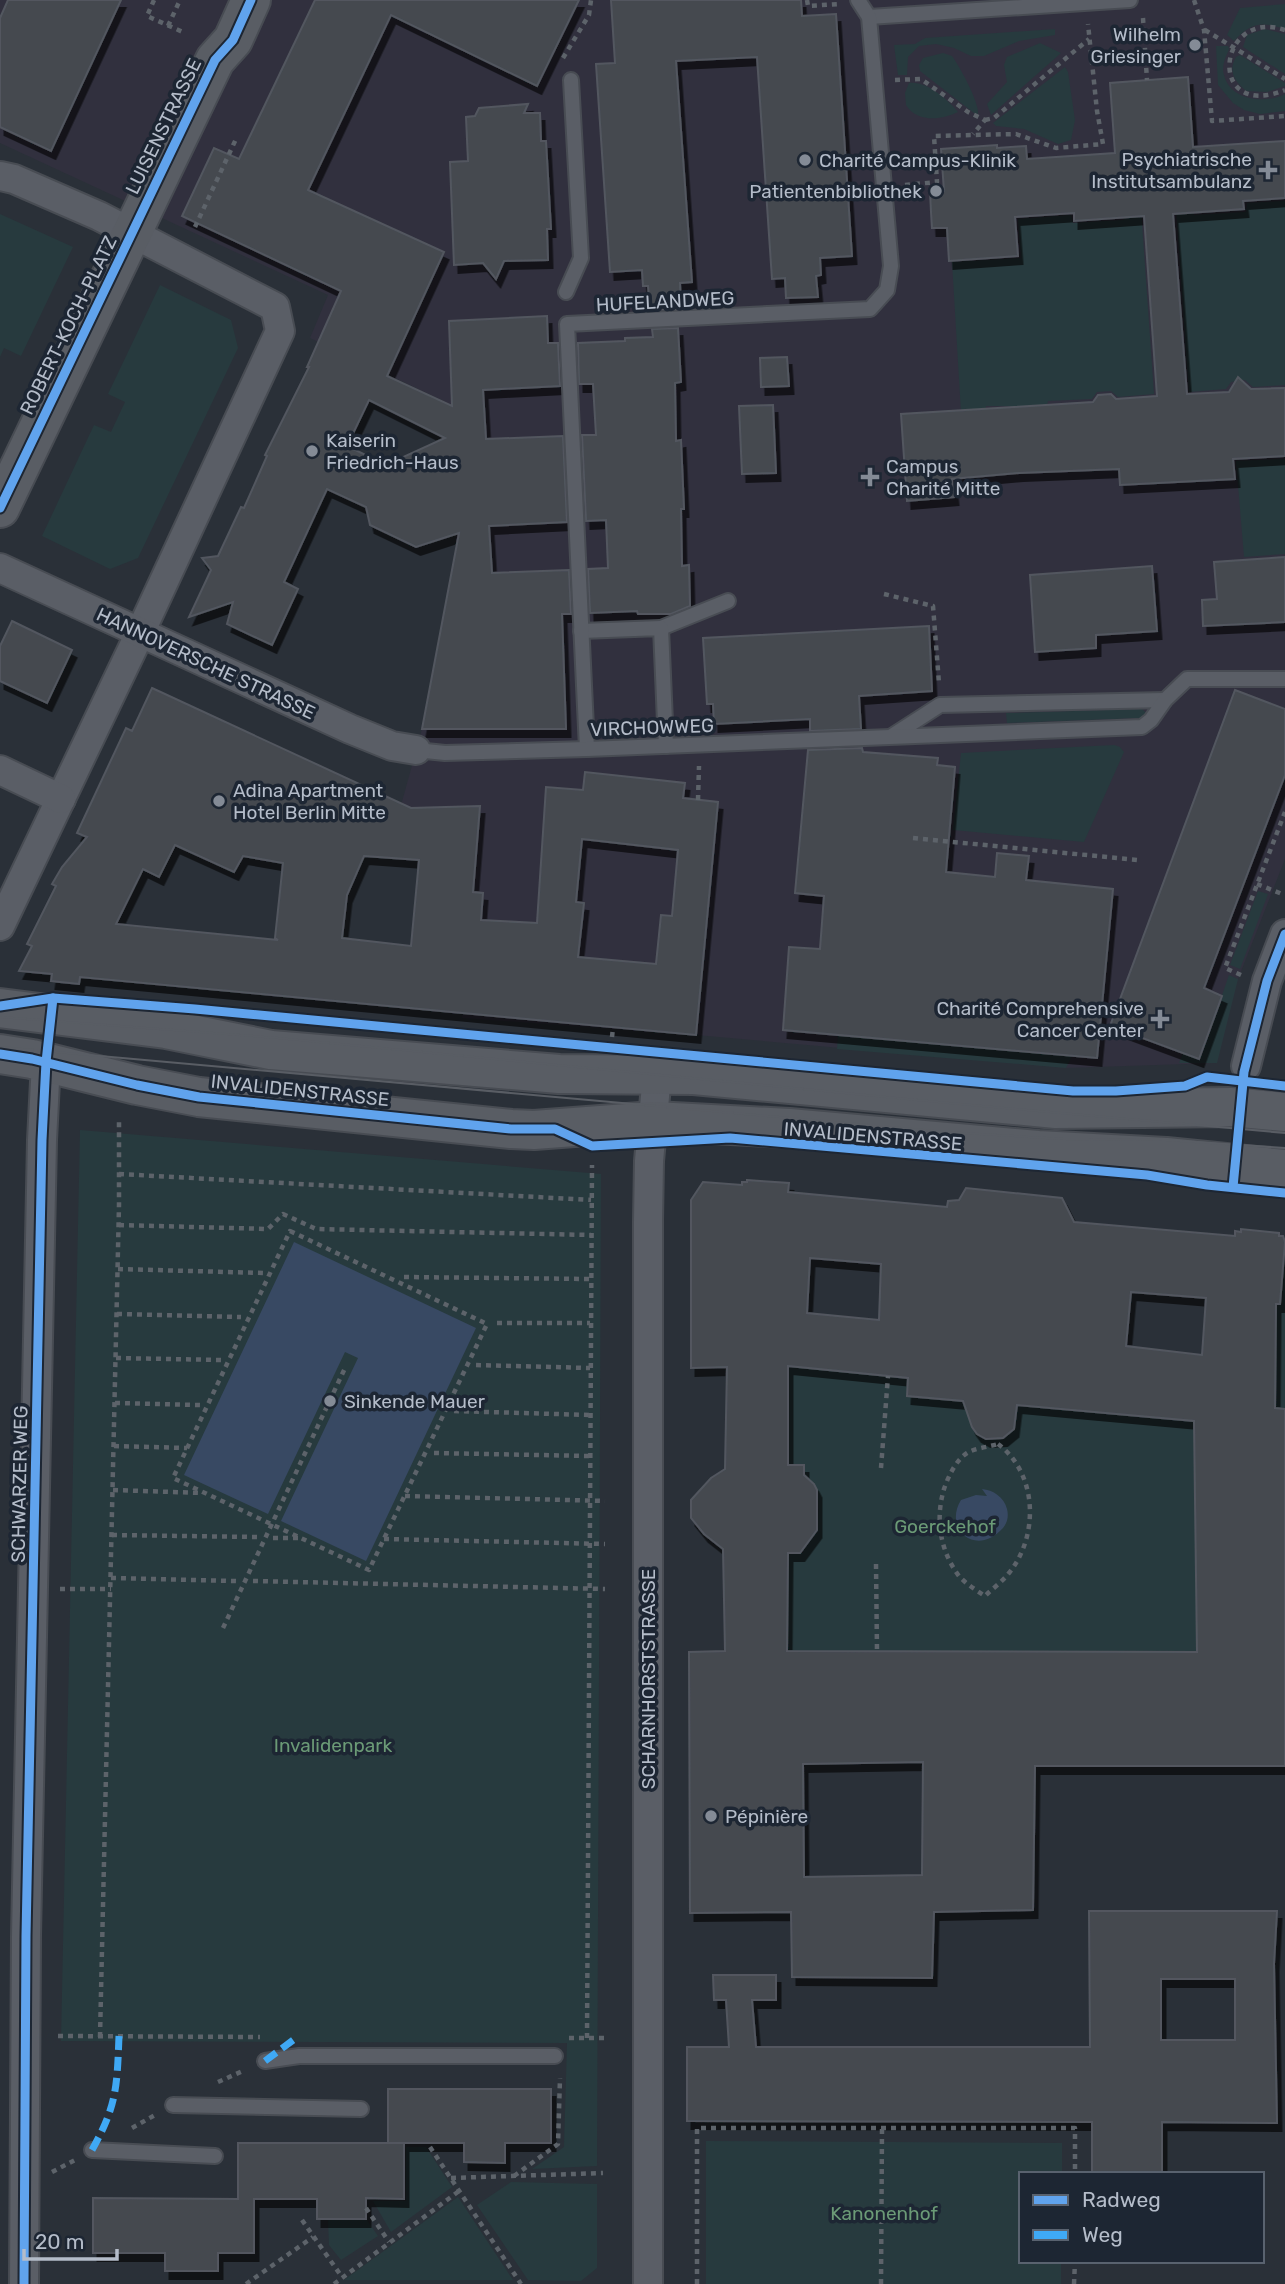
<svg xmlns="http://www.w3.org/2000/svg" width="1285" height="2284" font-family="Rubik,sans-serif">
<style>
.medical{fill:#31303e}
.green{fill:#273a3e}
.water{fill:#384963}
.building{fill:#444950;stroke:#52575f;stroke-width:2;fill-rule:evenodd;filter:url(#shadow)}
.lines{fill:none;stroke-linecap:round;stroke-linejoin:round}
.lane-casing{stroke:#484c53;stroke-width:18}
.street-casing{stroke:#484c53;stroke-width:32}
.secondary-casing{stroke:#484c53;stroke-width:42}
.path{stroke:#5d636a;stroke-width:4.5;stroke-dasharray:5 5;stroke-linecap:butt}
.lane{stroke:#5a5e66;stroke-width:14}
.street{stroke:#5a5e66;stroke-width:28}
.secondary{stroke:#595d64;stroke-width:38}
.tram{stroke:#595d64;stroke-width:2}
.quiet{stroke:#3fa9f5;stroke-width:7;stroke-dasharray:14 7;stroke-linecap:butt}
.cycleway-casing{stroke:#1d2633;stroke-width:13}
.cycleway{stroke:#60a3ed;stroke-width:9}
.poi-dot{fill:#848b96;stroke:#1d2633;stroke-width:2.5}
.labels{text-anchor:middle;stroke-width:7;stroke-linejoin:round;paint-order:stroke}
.poi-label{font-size:19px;fill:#b4bcc9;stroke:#1d2633;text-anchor:start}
.street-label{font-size:19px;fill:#b4bcc9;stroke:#1d2633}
.park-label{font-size:19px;fill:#6b9a76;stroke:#1d2633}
</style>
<defs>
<filter id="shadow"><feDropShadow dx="4.5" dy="8" stdDeviation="0" flood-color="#0009"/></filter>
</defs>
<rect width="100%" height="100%" fill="#2a3038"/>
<path class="medical" d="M0,0H1285V859L1238,979L1217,1063L1066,1068L696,1035L462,1018L480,807L400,809L422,729L456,548L454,406L310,338L328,295L0,143Z"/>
<g class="green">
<path d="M1285,4V29C1260,21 1251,23 1234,41L1227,35L1240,8Z"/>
<path d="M1055,29V35L1019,41L984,56H971L954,48L936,44L919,46L908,57L907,75H898L894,45L915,44L925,38Z"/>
<path d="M1265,29L1285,34V74L1243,47L1247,35Z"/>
<path d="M1040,43L1061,53L991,115L987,104L1007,82L1004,65L1007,57Z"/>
<path d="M1216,46H1228L1229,49C1226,57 1221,66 1224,75C1230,101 1266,104 1285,94V111L1260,114L1244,110L1233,103L1218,85Z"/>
<path d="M943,53L952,56C960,67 979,102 978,114L974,113L920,71L919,65L923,58Z"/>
<path d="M1240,55L1285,83V86L1267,92L1246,91C1234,81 1228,71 1236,57Z"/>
<path d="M1065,67L1068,72L1075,120L1071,140L1058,144L1024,129L996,126L993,123Z"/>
<path d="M909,83C927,81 947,99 958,112C942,120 917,123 906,105L905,93Z"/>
<path d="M1285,201V385L1253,387L1245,380L1231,382L1226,389L1189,392L1176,208L1192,207L1194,215L1246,212L1247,203Z"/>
<path d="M1141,209L1154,394L1118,397L1111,391L1097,392L1092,399L1048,401L1047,405L1012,409L1011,406H986L985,412H961L952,262L1021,258L1018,219L1071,215L1073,223L1124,220L1125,212Z"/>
<path d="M0,214L73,247L21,356L4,348L0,357Z"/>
<path d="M160,285L231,320L238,348L138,558L110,569L42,536L94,425L111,432L125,402L108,394Z"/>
<path d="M1285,459V554L1244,557L1236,461Z"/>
<path d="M1142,709L1146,713L1140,718L1007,723L1006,713Z"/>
<path d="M1114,745L1120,747L1124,752L1084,842L953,830L961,753Z"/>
<path d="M1258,891L1268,894L1240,969L1230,965Z"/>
<path d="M1229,975L1238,979L1217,1063H1179L1183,1053L1200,1059Z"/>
<path d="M838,1035L1072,1056L1066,1068L837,1049Z"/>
<path d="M80,1130L601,1174L597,2166L532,2169L564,2147L567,2043L61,2041Z"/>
<path d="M1285,1242V1409L1275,1408L1276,1304H1282L1283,1292H1280Z"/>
<path d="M788,1366L908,1378V1396L1194,1421L1197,1652L787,1651L788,1553H803L804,1539L812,1537C821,1526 820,1497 814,1484L804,1479V1465H788Z"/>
<path d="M706,2141L1062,2143V2174H1021V2261H1061V2284H706Z"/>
<path d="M406,2147H426L452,2187L391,2232L373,2201H406Z"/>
<path d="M511,2182L597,2184V2268L581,2281L528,2280L477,2205Z"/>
<path d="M458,2197L513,2280H344Z"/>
<path d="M328,2219H366L378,2236L341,2260L329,2245Z"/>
</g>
<g class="water">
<path d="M294,1242L476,1328L366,1561L281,1521L358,1358L345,1352L268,1514L184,1475Z"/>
<path d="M982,1489C993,1490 1004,1497 1007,1509C1009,1517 1007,1523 1003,1528C976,1558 943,1529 961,1500L976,1495L987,1496Z"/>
</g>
<g class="building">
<path d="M8,0H121L51,151L0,127V18Z"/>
<path d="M315,0H579L537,86L391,15L308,190L444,252L387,376L452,406L449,321L547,316L548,343H558L560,386L483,390L486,439L563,436L567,522L489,526L492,573L569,570L571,614H562L566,729H422L459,533L416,547L370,525L366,507L327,489L284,582L298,589L272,645L227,624L233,602L189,617L211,570L202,558L218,556L241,507L244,508L267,456L265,455L309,367H307L341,291L182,216L214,148L239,159ZM369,400L445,438L386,465L347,446Z"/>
<path d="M611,0H801L802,16L836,14L852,256L820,258L821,275L816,276L818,297L786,298L785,278L772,279L757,57L676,61L692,282L680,283L681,305H676V309L650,310L648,286H643L642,270L610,272L596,64L615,63Z"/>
<path d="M1188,77L1193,147L1285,141V198L1243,201L1244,209L1173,214L1187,394L1229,392L1238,377L1251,389L1285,388V456L1233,459L1235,479L1120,485L1119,469L1019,473L952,479L954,497L907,501L901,414L1093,402L1098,395L1111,394L1116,399L1157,396L1144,216L1074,221V213L1015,217L1018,256L949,261L947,228H932L931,212L930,191H944L941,149L997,145V148L1026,146L1027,159L1115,153L1110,83Z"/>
<path d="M528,104L524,113H540L541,141H546L551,229H547L548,260L504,261L496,279L483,263L454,265L450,162L468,161L466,117L475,116L479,108Z"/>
<path d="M678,328L681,382L675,383L676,441L681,440L684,509H681L682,566L689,565L690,606L671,614H638L637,611L590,613L588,569L608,568L606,520L586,521L582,435H596L593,384H579L578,343L625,341V338L653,337L652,329Z"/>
<path d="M787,357L789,386L761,387L760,358Z"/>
<path d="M773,405L776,473L742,474L739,406Z"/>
<path d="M1285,557V622L1203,626L1202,600L1217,599L1214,562Z"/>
<path d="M1152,566L1157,631L1096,635V648L1035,652L1030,575Z"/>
<path d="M12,621L72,650L47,703L0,681V646Z"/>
<path d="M929,626L932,691L859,696L861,729L810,731V719L714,724L713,704H707L703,638Z"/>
<path d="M152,688L411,808L480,806L473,892L483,893L481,920L537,923L546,787L583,790L585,772L685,783L683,798L718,802L696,1035L80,977L79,984L51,981L52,974L19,971L32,946L27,944L56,886L52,884L62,867L87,837L77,833L126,728L132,731ZM582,839L678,850L672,916L661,915L656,964L578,957L584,903L576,902ZM175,845L234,872L243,856L283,863L275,938L278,940L116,924L143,869L159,877ZM364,856L419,860L411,946L342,938L347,895Z"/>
<path d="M1235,690L1285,709V775L1204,988L1222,996L1199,1059L1110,1026Z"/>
<path d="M862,748L863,752L938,758L937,765L955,767L946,872L995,877L997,853L1029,856L1026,880L1113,889L1097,1058L783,1030L789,947L820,949L824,896L795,893L808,750Z"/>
<path d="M747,1180L789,1183L788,1192L947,1207L948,1201L959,1200L966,1188L1062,1198L1074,1222L1235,1236V1231L1241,1232V1229L1279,1233V1236H1283L1285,1242L1280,1304H1276L1275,1408L1285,1409V1766H1035L1033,1910L934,1912L932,1978L792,1977L791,1912L690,1913L689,1652L725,1651L723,1549L704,1534L691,1518V1500L711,1478L725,1469L727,1367L691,1368V1200L703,1182L742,1185V1182H747ZM810,1258L881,1264L879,1320L807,1313ZM1131,1292L1206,1298L1202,1355L1126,1346ZM788,1366L908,1378L907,1396L963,1401L972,1427L977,1434L986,1439L1003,1438L1014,1429L1017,1405L1194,1421L1197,1652L787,1651L788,1553H800L817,1530V1490L814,1484L804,1475V1465H788ZM923,1762L922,1875L804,1877L803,1764Z"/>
<path d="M1089,1911H1277L1274,1964L1277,2123L1162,2122V2174H1092V2122L687,2121V2047H729L726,2000H714L713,1975H776V2000H752L756,2047H1090ZM1161,1979H1235V2040H1161Z"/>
<path d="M388,2089H551V2143H505V2163L464,2162V2143H388Z"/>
<path d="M238,2143H404V2199L366,2198V2219H317V2199H254V2253H218V2271H165V2253H93V2198L238,2199Z"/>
</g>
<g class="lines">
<g class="lane-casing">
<g id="lane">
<path d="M869,17L1130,0"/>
<path d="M566,292L581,258L571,80"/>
<path d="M661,628L728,601"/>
<path d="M581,631L661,628L666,746"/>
<path d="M892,736L940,705L1165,700"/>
<path d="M587,749L567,324L870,309L887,290L891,266L869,17L858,0"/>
<path d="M416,750L445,753L587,749L1142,727L1151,720L1165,700L1187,679H1285"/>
<path d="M265,2061L299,2056H555"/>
<path d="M173,2105L361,2109"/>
<path d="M92,2150L215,2156"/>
</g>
</g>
<g class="street-casing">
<g id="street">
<path d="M0,176L14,179L99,216L275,307L280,331L140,633L0,926"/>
<path d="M0,568L350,729L392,746L416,750"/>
<path d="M0,770L61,799"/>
<path d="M1246,1066L1267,981L1285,934"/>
<path d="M24,2284L26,1936L42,1140L46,1062"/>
<path d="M648,2284V1221L649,1161L657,1075"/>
</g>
</g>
<g class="secondary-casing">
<g id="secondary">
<path d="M0,508L215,60L233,40L251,0"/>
<path d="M0,1008L166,1029L271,1050L559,1074L694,1075L1056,1109L1230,1107L1285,1112"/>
<path d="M0,1054L32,1059L137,1085L199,1097L511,1129L534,1130L654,1121L789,1128L1038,1150L1166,1157L1285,1169"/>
</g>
</g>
<g class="path">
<path d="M154,0L147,16L185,33"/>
<path d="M807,0L808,6L839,4"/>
<path d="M1194,0L1204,30L1212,121L1285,116"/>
<path d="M1143,18L1147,80"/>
<path d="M168,26L180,0"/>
<path d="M1205,30L1285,79"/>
<path d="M1285,30C1217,7 1205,122 1285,90"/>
<path d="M563,58L589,15L591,0"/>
<path d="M895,80L921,79L968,112L985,120L973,134"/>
<path d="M985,120L994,118L1089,39"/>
<path d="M905,185L937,182L934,136L1016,134L1056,148L1103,144L1097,111L1088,24"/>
<path d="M195,227L236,139"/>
<path d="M884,594L933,606L939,683"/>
<path d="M698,800L699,766"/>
<path d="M913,838L1137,860"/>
<path d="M1257,884L1282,894"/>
<path d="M1241,975L1225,968L1285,812"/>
<path d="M612,1037L613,1028"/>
<path d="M119,1174L591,1200"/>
<path d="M119,1225L268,1229L283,1214L316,1229L591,1235"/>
<path d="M290,1231L487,1324L369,1570L173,1478Z"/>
<path d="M118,1269L263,1273"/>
<path d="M404,1277L590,1279"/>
<path d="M117,1314L241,1317"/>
<path d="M497,1323H590"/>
<path d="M116,1358L221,1360"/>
<path d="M476,1365L590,1368"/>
<path d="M115,1403L200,1405"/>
<path d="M454,1411L590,1415"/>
<path d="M998,1444C1038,1474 1039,1536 1009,1573C1002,1582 992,1589 985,1596C976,1590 966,1584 959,1576C940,1551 935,1519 944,1489C948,1477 956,1460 967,1453C975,1448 989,1447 998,1444Z"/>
<path d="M114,1446L187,1448"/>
<path d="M434,1453L590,1456"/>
<path d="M881,1468L888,1376"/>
<path d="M113,1490L202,1493"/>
<path d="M405,1496L605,1501"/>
<path d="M112,1535L257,1537"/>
<path d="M273,1538H301"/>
<path d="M384,1539L605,1544"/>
<path d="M876,1564L877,1652"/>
<path d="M111,1578L236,1581"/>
<path d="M253,1581L605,1589"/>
<path d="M60,1589H111"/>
<path d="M223,1628L346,1366"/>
<path d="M58,2036L260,2037"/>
<path d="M100,2037L119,1205V1119"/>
<path d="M569,2038H604"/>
<path d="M587,2038L592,1165"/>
<path d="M218,2082L245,2070"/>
<path d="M132,2128L155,2115"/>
<path d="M430,2147L521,2284"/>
<path d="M52,2172L75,2160"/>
<path d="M514,2176L558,2144L560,2078"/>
<path d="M451,2178L603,2173"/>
<path d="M366,2208L389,2242"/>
<path d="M302,2220L342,2277"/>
<path d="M246,2284L313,2237"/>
<path d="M334,2284L459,2191"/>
<path d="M697,2284V2128H1075V2174"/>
<path d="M881,2284L882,2128"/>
<path d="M1074,2284L1075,2261"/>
</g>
<use href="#lane" class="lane"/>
<use href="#street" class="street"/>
<use href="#secondary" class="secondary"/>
<g class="tram">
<path d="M0,1017L278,1038L938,1102L1285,1133"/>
<path d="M0,1047L945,1132L1063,1139L1166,1140L1285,1148"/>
</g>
<g class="quiet">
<path d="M265,2061L296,2038"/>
<path d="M92,2150C117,2105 117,2087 119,2036"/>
</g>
<g class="cycleway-casing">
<g id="cycleway">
<path d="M0,508L215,60L233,40L251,0"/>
<path d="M0,1006L53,998L195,1009L1073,1091H1116L1185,1086L1207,1077L1285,1086"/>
<path d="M0,1054L32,1059L137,1085L199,1097L511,1129H555L592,1146L730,1138L1147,1175L1207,1185L1285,1193"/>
<path d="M1233,1187L1244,1072L1267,981L1285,934"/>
<path d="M24,2284L26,1936L42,1140L46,1062L53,998"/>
</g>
</g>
<use href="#cycleway" class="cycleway"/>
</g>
<g class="poi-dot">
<circle cx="1195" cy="45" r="7"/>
<circle cx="805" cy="160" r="7"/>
<path d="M1264.5 159.5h7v7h7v7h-7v7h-7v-7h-7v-7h7z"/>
<circle cx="936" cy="191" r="7"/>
<circle cx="312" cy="451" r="7"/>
<path d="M866.5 466.5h7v7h7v7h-7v7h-7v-7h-7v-7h7z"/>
<circle cx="219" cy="801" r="7"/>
<path d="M1156.5 1008.5h7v7h7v7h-7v7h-7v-7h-7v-7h7z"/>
<circle cx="330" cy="1401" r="7"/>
<circle cx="711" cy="1816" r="7"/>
</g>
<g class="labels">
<g class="poi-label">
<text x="1181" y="41" text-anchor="end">Wilhelm<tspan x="1181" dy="22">Griesinger</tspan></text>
<text x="1252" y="166" text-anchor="end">Psychiatrische<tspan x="1252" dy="22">Institutsambulanz</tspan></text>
<text x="819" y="167">Charité Campus-Klinik</text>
<text x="922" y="198" text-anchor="end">Patientenbibliothek</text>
<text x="326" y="447">Kaiserin<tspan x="326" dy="22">Friedrich-Haus</tspan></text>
<text x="886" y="473">Campus<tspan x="886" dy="22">Charité Mitte</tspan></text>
<text x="233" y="797">Adina Apartment<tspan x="233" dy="22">Hotel Berlin Mitte</tspan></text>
<text x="1144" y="1015" text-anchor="end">Charité Comprehensive<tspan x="1144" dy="22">Cancer Center</tspan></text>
<text x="344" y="1408">Sinkende Mauer</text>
<text x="725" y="1823">Pépinière</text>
</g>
<g class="street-label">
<text transform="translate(163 126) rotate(-64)" y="7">LUISENSTRASSE</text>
<text transform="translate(665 301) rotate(-3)" y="7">HUFELANDWEG</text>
<text transform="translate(68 325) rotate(-64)" y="7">ROBERT-KOCH-PLATZ</text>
<text transform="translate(206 663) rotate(25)" y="7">HANNOVERSCHE STRASSE</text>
<text transform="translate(652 727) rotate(-2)" y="7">VIRCHOWWEG</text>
<text transform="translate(300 1090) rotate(6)" y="7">INVALIDENSTRASSE</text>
<text transform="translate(873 1136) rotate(5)" y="7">INVALIDENSTRASSE</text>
<text transform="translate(19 1484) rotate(-89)" y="7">SCHWARZER WEG</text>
<text transform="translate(648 1679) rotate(-90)" y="7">SCHARNHORSTSTRASSE</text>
</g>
<g class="park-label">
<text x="945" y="1533">Goerckehof</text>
<text x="333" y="1752">Invalidenpark</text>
<text x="884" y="2220">Kanonenhof</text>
</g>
</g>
<rect x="1019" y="2172" width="245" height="91" fill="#1d2633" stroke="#59626f" stroke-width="2"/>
<rect x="1033" y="2195" width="35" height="10" fill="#60a3ed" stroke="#59626f" stroke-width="2"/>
<text x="1082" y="2207" font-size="21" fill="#b4bcc9">Radweg</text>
<rect x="1033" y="2230" width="35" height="10" fill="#3fa9f5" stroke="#59626f" stroke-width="2"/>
<text x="1082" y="2242" font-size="21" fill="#b4bcc9">Weg</text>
<path d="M24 2249v10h93v-10" fill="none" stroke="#b4bcc9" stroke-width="3.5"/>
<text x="35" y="2249" font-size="21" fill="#b4bcc9" stroke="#1d2633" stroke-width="5" paint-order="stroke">20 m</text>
</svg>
